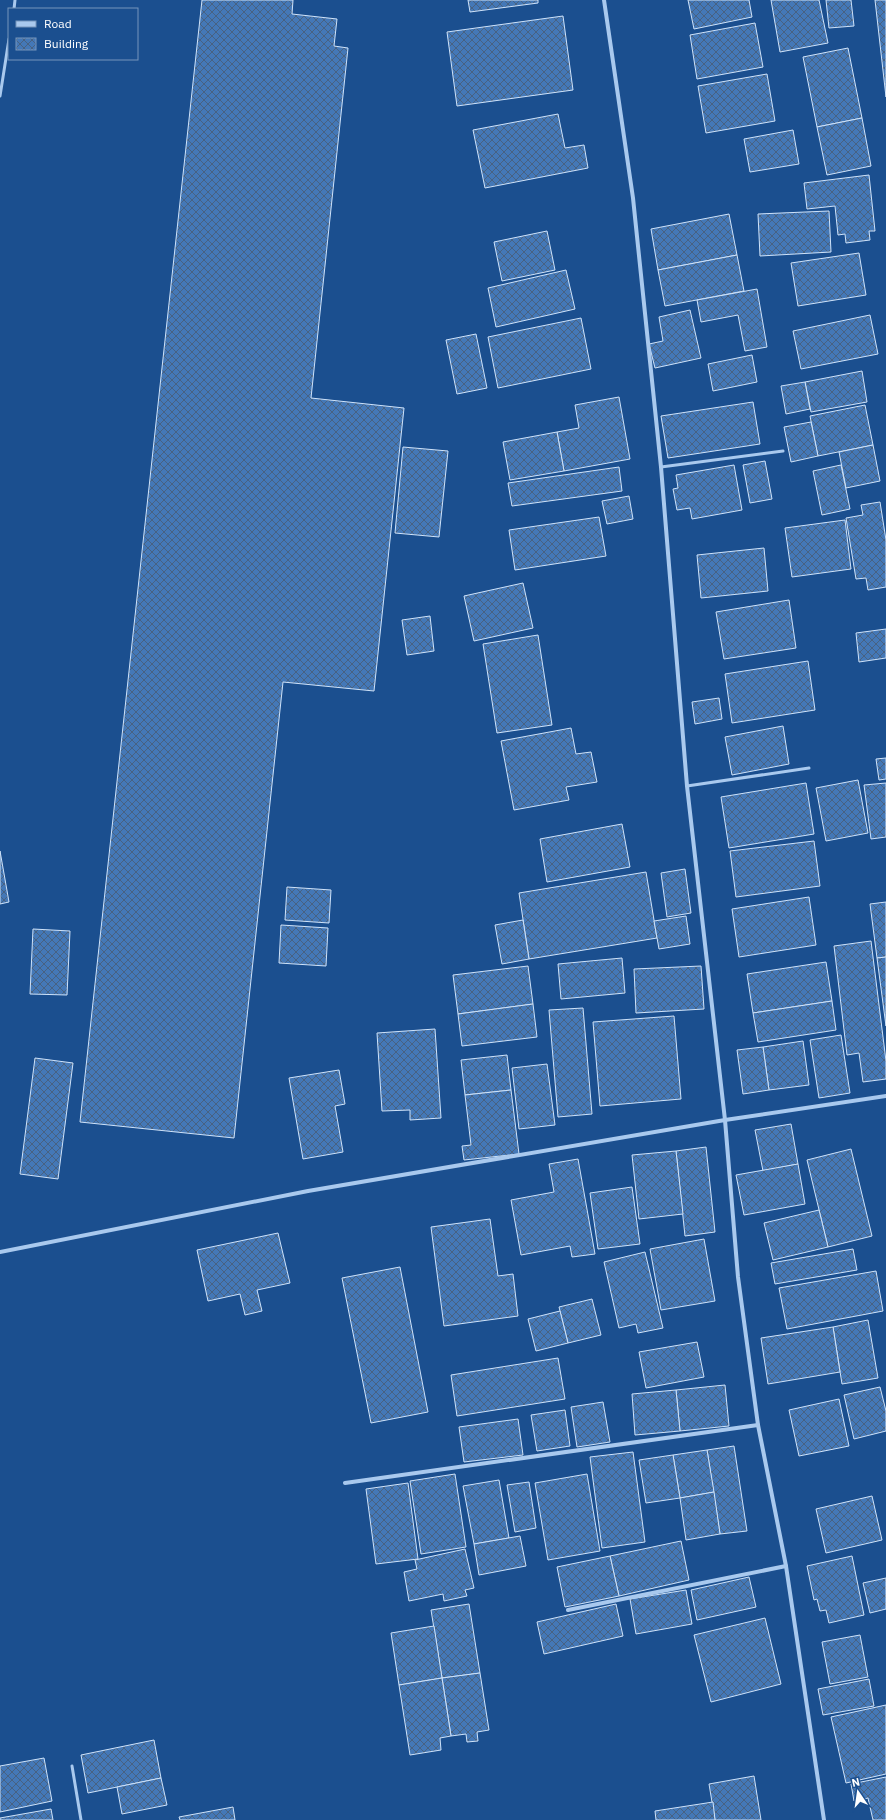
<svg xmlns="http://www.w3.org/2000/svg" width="886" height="1820" font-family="'IBM Plex Sans',sans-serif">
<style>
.building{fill:url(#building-cross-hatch);stroke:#cfe3fa}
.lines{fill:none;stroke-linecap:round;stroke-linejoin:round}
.service{stroke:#a9c9ee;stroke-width:3}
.minor{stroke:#a9c9ee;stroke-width:4}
</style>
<defs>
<pattern id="building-cross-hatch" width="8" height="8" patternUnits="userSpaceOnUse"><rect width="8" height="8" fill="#4478b7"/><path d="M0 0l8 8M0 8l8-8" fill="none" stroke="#486282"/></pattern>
</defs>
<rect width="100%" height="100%" fill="#1b4f8f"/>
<g class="building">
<path d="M202,0H293L292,14L337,19L334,46L348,48L311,398L404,408L374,691L283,682L234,1138L80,1122Z"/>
<path d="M468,0H538V3L470,12Z"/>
<path d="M688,0H749L752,17L694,29Z"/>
<path d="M771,0H819L828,43L780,52Z"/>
<path d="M826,0H851L854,26L829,28Z"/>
<path d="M875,0H886V97Z"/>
<path d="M563,16L573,90L457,106L447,32Z"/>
<path d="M755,23L763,67L697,79L690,35Z"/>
<path d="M848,48L862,118L817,127L803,57Z"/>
<path d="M767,74L775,121L706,133L698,86Z"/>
<path d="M558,114L565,148L584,145L588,168L485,188L473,130Z"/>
<path d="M862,118L871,166L827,175L817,127Z"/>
<path d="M793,130L799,164L750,172L744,139Z"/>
<path d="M869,175L875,231H869L870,240L846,243L845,234L838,235L835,206L807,209L804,183Z"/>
<path d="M829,211L831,252L760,256L758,214Z"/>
<path d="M729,214L737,255L658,270L651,229Z"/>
<path d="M547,231L555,270L502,281L494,242Z"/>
<path d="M859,253L866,295L798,306L791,263Z"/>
<path d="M737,255L744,291L665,306L658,270Z"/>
<path d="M566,270L575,309L496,327L488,288Z"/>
<path d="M757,289L767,347L745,351L738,315L701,322L697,300Z"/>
<path d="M690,310L701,358L655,368L649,344L663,341L659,317Z"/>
<path d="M870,315L878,354L801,369L793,331Z"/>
<path d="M581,318L591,369L498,388L488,337Z"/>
<path d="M476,334L487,388L457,394L446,340Z"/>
<path d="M752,355L757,382L713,391L708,364Z"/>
<path d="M862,371L867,402L811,412L805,382Z"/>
<path d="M805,382L810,409L786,414L781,386Z"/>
<path d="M619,397L630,459L564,471L557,432L579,428L575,405Z"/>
<path d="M753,402L760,444L668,458L661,416Z"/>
<path d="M865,405L873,445L818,456L810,416Z"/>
<path d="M811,422L818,456L791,462L784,427Z"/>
<path d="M557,432L564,471L510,480L503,442Z"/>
<path d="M873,445L880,481L846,488L839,452Z"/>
<path d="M403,447L448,451L439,537L395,533Z"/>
<path d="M765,461L772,499L750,503L743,465Z"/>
<path d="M734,465L742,510L692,519L690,508L677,510L673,489L678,488L676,475Z"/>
<path d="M841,465L850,509L822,515L813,471Z"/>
<path d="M619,467L622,491L512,506L508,483Z"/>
<path d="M629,496L633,519L607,524L602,501Z"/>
<path d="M880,502L886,540V587L868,590L866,578L856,579L846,518L863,515L861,505Z"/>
<path d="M599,517L606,556L515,570L509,530Z"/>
<path d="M845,520L851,569L792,577L785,528Z"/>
<path d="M764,548L768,591L701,598L697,555Z"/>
<path d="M523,583L533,628L474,641L464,596Z"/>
<path d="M789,600L796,648L724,659L716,612Z"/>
<path d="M430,616L434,651L407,655L402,620Z"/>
<path d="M886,629V658L859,662L856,633Z"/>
<path d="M538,635L552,725L497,733L483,644Z"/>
<path d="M808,661L815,710L732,723L725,674Z"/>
<path d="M719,698L722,719L695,724L692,702Z"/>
<path d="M783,726L789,764L732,775L725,737Z"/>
<path d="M571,728L576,754L591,752L597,782L566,787L569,800L514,810L501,741Z"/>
<path d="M886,758V779L879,780L876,759Z"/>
<path d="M858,780L868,833L826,841L816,788Z"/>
<path d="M806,783L814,834L729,848L721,797Z"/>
<path d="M886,783V837L871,839L864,785Z"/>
<path d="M622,824L630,867L547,882L540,839Z"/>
<path d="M814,841L820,886L736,897L730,851Z"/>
<path d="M0,851L9,902L0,904Z"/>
<path d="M685,869L691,913L667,917L661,873Z"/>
<path d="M646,872L657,938L529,959L519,893Z"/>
<path d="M287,887L331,890L329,923L285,920Z"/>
<path d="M809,897L816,945L739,957L732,909Z"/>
<path d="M886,902V957L877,958L870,904Z"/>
<path d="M686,916L690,944L659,949L654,921Z"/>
<path d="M523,920L529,959L502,964L495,925Z"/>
<path d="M281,925L328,928L326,966L279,963Z"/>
<path d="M33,929L70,931L67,995L30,994Z"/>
<path d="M871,941L886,1061V1079L863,1082L859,1053L847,1055L834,946Z"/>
<path d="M886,957V1026L877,958Z"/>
<path d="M622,958L625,993L561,999L558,964Z"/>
<path d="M826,962L832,1001L753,1013L747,974Z"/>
<path d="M528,966L533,1004L458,1014L453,975Z"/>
<path d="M701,966L704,1009L636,1013L634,969Z"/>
<path d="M832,1001L836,1030L758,1042L753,1013Z"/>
<path d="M533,1004L537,1037L462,1046L458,1014Z"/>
<path d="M583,1008L592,1114L558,1117L549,1010Z"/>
<path d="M674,1016L681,1099L600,1106L593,1022Z"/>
<path d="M435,1029L441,1118L410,1120V1110L382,1111L377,1033Z"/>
<path d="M841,1035L850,1093L819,1098L810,1040Z"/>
<path d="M803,1041L809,1085L769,1090L763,1047Z"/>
<path d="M763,1047L769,1090L743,1094L737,1050Z"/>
<path d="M507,1055L511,1090L465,1095L461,1060Z"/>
<path d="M35,1058L73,1063L58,1179L20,1174Z"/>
<path d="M547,1064L555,1125L519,1129L512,1068Z"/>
<path d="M339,1070L345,1104L335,1106L343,1152L303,1159L289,1078Z"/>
<path d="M511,1090L519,1154L464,1160L462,1146L471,1145L465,1095Z"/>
<path d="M791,1124L798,1164L763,1171L755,1130Z"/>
<path d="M706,1147L715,1232L685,1236L676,1151Z"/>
<path d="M851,1149L872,1236L828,1247L807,1160Z"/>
<path d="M676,1151L683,1214L639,1219L632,1155Z"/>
<path d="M578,1159L595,1254L572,1257L570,1246L521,1255L511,1200L554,1192L549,1164Z"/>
<path d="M798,1164L805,1204L744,1215L736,1175Z"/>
<path d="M632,1187L640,1244L598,1249L590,1193Z"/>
<path d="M819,1210L828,1247L773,1260L764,1223Z"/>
<path d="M490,1219L498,1276L513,1274L518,1316L444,1326L431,1227Z"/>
<path d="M278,1233L290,1283L257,1290L262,1311L245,1315L240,1294L208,1301L197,1250Z"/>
<path d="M704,1239L715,1301L661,1310L650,1249Z"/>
<path d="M853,1249L857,1270L775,1284L771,1263Z"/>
<path d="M645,1252L663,1328L638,1333L636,1324L619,1328L604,1262Z"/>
<path d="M400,1267L428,1412L371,1423L342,1278Z"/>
<path d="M876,1271L883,1311L787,1329L779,1288Z"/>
<path d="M592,1299L601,1335L568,1343L559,1307Z"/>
<path d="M560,1311L568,1343L536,1351L528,1319Z"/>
<path d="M868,1320L878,1378L842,1384L833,1327Z"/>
<path d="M833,1327L840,1372L768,1384L761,1338Z"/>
<path d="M697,1342L704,1377L646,1388L639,1352Z"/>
<path d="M558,1358L565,1399L457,1416L451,1375Z"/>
<path d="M725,1385L729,1426L680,1431L676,1390Z"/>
<path d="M880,1387L886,1411V1431L854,1439L844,1395Z"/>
<path d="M676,1390L680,1431L635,1435L632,1394Z"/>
<path d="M839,1399L849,1446L799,1456L789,1410Z"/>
<path d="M603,1402L610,1442L577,1447L571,1407Z"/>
<path d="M565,1410L570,1446L537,1451L531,1415Z"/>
<path d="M518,1419L523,1455L464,1462L459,1427Z"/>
<path d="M734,1446L747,1531L720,1534L707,1450Z"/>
<path d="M707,1450L714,1492L680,1498L673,1455Z"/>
<path d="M633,1452L645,1542L602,1548L590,1457Z"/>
<path d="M673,1455L680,1498L646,1503L639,1460Z"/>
<path d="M455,1474L466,1547L421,1554L410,1481Z"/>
<path d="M587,1474L600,1551L548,1560L535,1483Z"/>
<path d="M499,1480L509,1538L474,1544L463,1486Z"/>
<path d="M529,1482L536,1528L515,1532L507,1485Z"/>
<path d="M408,1483L418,1559L376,1564L366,1489Z"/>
<path d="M714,1492L720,1534L686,1540L680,1498Z"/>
<path d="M872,1496L882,1540L826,1553L816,1509Z"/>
<path d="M520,1536L526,1566L479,1575L474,1544Z"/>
<path d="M681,1541L689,1580L619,1596L610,1556Z"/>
<path d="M465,1549L474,1588L465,1590L467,1596L444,1601L443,1594L409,1601L404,1572L417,1569L415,1560Z"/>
<path d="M610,1556L619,1596L565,1607L557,1567Z"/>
<path d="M852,1556L864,1615L829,1623L826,1610L820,1611L817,1599L814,1600L807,1566Z"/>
<path d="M749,1577L756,1607L697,1620L691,1590Z"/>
<path d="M886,1578V1609L870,1613L863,1583Z"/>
<path d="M686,1590L692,1624L636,1634L630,1599Z"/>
<path d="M469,1604L480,1673L442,1678L431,1610Z"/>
<path d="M616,1604L623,1636L544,1654L537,1622Z"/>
<path d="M765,1618L781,1684L711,1702L694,1635Z"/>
<path d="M434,1626L442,1678L399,1685L391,1633Z"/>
<path d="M860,1635L868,1677L830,1684L822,1642Z"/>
<path d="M480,1673L489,1730L477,1732L478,1741L467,1742L466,1734L451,1736L442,1678Z"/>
<path d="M442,1678L451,1736L440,1738L441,1750L410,1755L399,1685Z"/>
<path d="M869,1679L874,1706L823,1715L818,1689Z"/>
<path d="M886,1705V1774L846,1783L831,1717Z"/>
<path d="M154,1740L161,1778L88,1793L81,1755Z"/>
<path d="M44,1758L52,1801L0,1812V1766Z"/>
<path d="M754,1776L761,1820H715L709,1784Z"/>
<path d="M886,1777V1820H873L868,1798L854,1801L851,1784Z"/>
<path d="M161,1778L167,1805L122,1814L117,1787Z"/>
<path d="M713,1802L715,1820H656L655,1811Z"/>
<path d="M233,1807L235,1820H180L179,1817Z"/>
<path d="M51,1809L53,1820H0V1818Z"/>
</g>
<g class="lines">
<g class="service">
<path d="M14,9L15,0"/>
<path d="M0,96L9,39"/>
<path d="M661,467L783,451"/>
<path d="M687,786L809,768"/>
<path d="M72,1766L81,1820"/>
</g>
<g class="minor">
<path d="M604,0L633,198L661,467L687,786L725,1120L738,1277L758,1425L786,1566L824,1820"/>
<path d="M0,1252L308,1191L725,1120L886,1096"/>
<path d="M345,1483L758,1425"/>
<path d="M568,1610L786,1566"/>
</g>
</g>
<rect x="8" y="8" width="130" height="52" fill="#1b4f8f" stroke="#7695bc"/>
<rect x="16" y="21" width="20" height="6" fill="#a9c9ee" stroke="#7695bc"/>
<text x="44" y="28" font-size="12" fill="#ffffff">Road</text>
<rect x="16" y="38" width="20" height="12" fill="url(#building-cross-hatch)" stroke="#7695bc"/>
<text x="44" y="48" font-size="12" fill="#ffffff">Building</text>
<g transform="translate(858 1792) rotate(347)" stroke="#1b4f8f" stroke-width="3" paint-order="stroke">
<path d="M0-3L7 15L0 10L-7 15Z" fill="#ffffff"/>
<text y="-6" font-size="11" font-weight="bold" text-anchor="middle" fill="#ffffff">N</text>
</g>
</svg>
